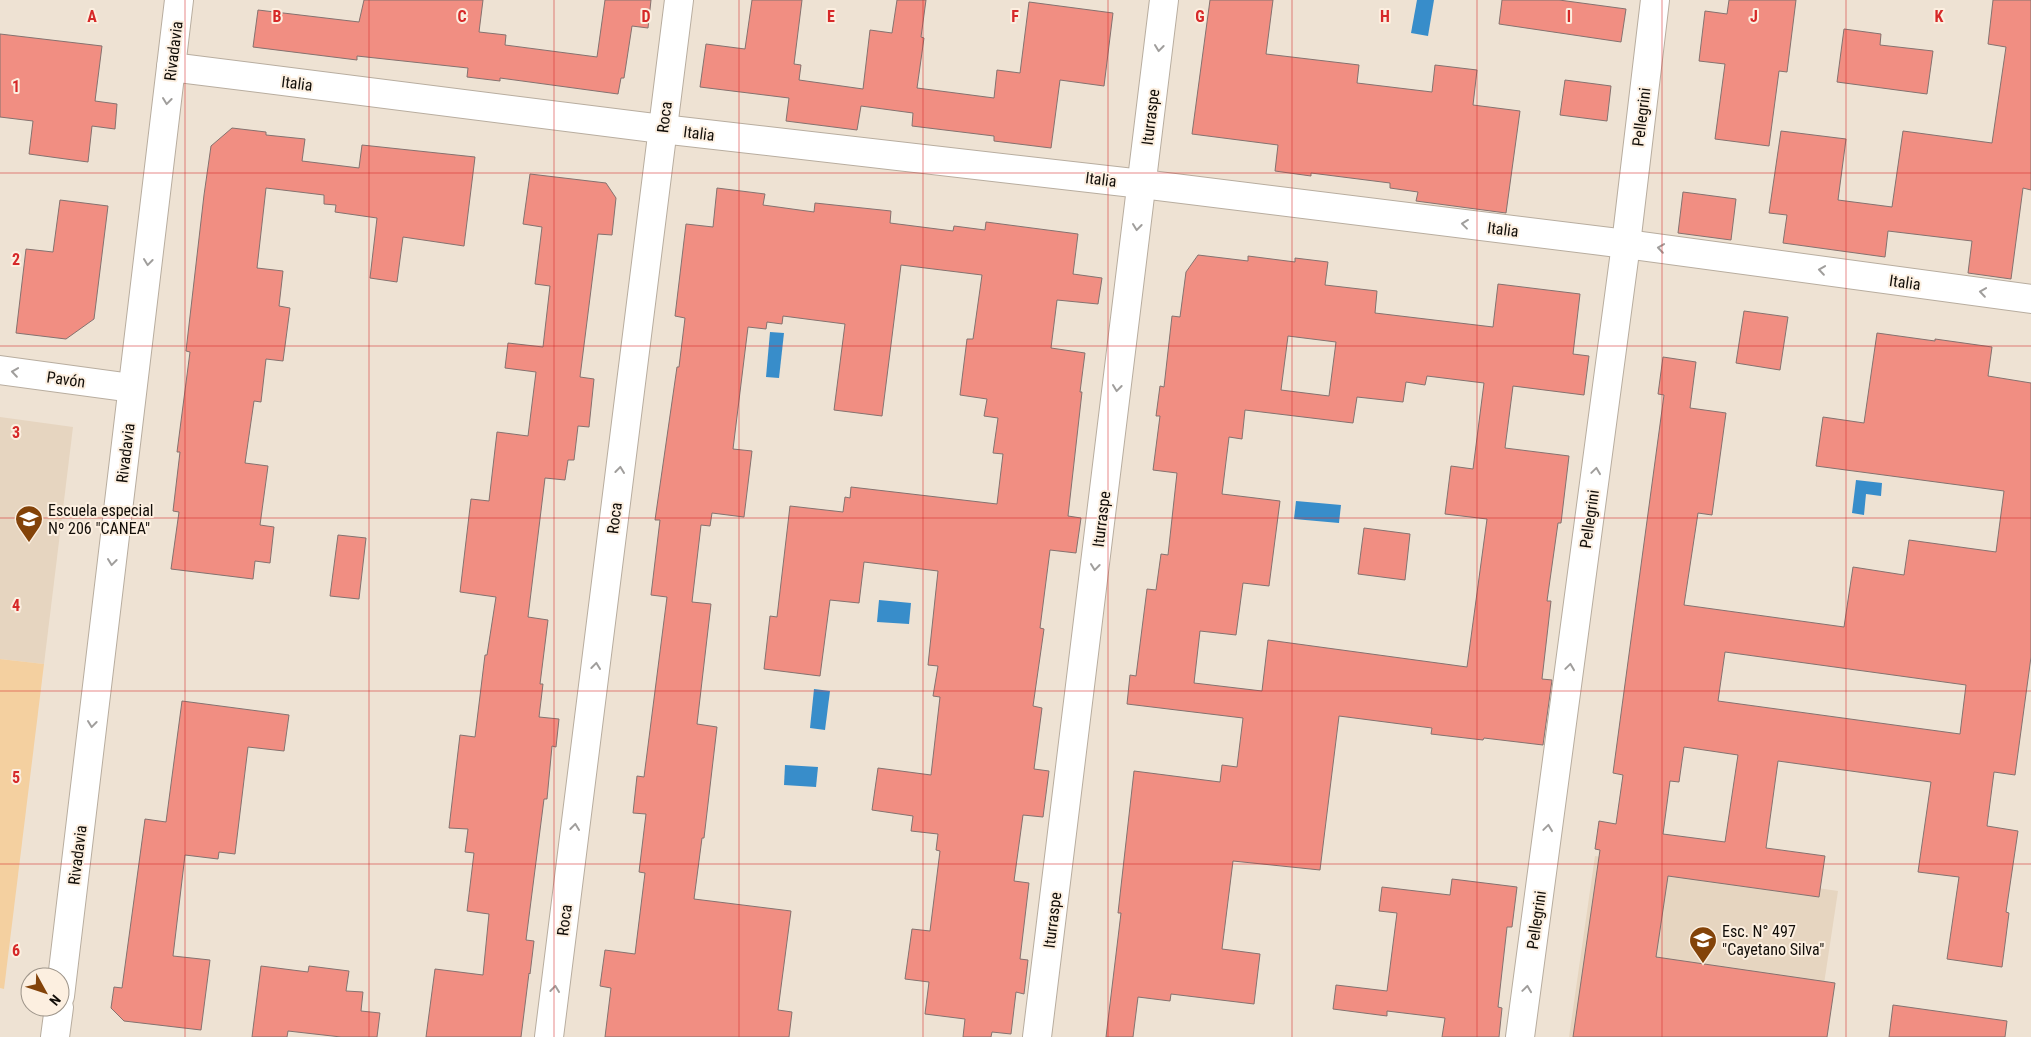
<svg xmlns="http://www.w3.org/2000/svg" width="2031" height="1037" font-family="'Roboto Condensed',sans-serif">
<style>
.built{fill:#e6d5c0}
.green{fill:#f4d0a0}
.water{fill:#388dca}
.building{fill:#f18e82;stroke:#85726f;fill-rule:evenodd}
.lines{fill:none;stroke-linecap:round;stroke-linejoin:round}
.minor-casing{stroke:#b8ad9f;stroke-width:30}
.tertiary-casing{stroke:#b8ad9f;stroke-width:30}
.minor{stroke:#fff;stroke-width:28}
.tertiary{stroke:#fff;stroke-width:28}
.oneway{stroke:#a09e9c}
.grid{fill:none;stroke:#d62828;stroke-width:1;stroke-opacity:0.55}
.labels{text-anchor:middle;stroke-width:4;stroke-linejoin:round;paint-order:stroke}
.street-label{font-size:16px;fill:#110d08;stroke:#fcefe0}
.poi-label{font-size:16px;fill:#110d08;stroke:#fcefe0;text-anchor:start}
.grid-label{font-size:16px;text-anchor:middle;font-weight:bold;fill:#d62828;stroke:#fcefe0;stroke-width:4;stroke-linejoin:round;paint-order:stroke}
</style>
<rect width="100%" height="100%" fill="#eee2d3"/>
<g class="built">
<path d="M0,417L73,427L44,664L0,659Z"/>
<path d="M1595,856L1838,891L1816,1037H1569Z"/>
</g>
<path class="green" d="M0,659L44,664L4,989L0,988Z"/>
<g class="water">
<path d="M1417,0H1434L1428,36L1411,33Z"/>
<path d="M770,332L784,333L779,378L766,377Z"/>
<path d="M1856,480L1882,483L1881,496L1866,494L1864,515L1852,513Z"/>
<path d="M1296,501L1341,505L1339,523L1294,519Z"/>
<path d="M879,600L911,603L909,624L877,622Z"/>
<path d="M814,689L830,691L825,730L810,728Z"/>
<path d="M785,765L818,767L816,787L784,785Z"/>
</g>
<g class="building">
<path d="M364,0H483L479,32L506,35L505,45L597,57L605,0H651L648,28L632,26L624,78H621L618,94L500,78V81L467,77L468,68L357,56V60L253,47L258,10L359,22Z"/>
<path d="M752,0H802L794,64L801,65L799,80L863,89L870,30L892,33L897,0H926L921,37L924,38L917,88L994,98L997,70L1020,73L1029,2L1113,13L1104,86L1060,80L1051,148L994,141V136L912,126L913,113L861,106L857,130L786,121L789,98L700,87L706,44L745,49Z"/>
<path d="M1210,0H1273L1266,54L1359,65L1357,83L1432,92L1435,65L1477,70L1473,105L1520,111L1506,213L1416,201L1418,192L1390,188V183L1311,173V176L1275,171L1278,145L1192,134Z"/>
<path d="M1502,0H1559L1626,9L1621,42L1499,24Z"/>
<path d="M1729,0H1796L1787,72L1779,71L1769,146L1715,139L1725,64L1699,61L1705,11L1727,14Z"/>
<path d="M1993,0H2031V190L2023,188L2011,279L1968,273L1972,241L1888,231L1885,257L1783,243L1787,215L1769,213L1781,131L1846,139L1838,200L1892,207L1903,131L1992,143L2006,47L1988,44Z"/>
<path d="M1844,29L1881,34L1880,45L1933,51L1927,94L1837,82Z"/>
<path d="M0,34L102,46L95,101L117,104L115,129L92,126L88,162L29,154L33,121L0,117Z"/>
<path d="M1565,80L1611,86L1607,121L1560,115Z"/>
<path d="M232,128L266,132V135L305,139L302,161L359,168L362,145L475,157L464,246L403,237L397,282L370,278L377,218L335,212L336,205L324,204V195L266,188L257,268L283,271L279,306L290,308L283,361L266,359L261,402L254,401L245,463L268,466L260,525L274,527L270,563L255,561L253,579L171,569L179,512L173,511L180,452H177L190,352L186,351L204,195L211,146Z"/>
<path d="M530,174L606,183L616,198L612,235L598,234L580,377L594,379L589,427L578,426L574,460H568L565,480L545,478L528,617L548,620L540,684H543L539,717L559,719L556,747L552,746L547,799H544L526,940L534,941L530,974L529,973L521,1037H426L435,969L483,975L489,914L467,911L474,853L465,852L468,829L449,828L460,735L475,737L485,655H487L496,597L460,592L471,499L489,501L497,432L528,436L536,372L505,368L508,343L543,347L550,286L535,284L542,227L523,224Z"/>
<path d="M717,188L765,194L763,205L814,212L815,203L891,211L890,223L953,231L954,226L985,230L986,222L1078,234L1073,274L1102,278L1098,304L1057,300L1051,348L1085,353L1080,392H1082L1068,516L1081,518L1076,553L1050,550L1040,628L1044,629L1033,706L1042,708L1034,769L1049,771L1043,817L1023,815L1014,881L1029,883L1020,959L1028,960L1024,994L1016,992L1011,1034L992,1032L991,1037H963L965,1019L925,1014L929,982L905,979L912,929L930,931L940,851L936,850L938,834L911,831L913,816L872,810L878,768L931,775L940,697L933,696L938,666L928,665L938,571L864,562L859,603L830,600L820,676L764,669L770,616L777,617L790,506L843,512L845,497L850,498L851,487L997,504L1003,454L993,453L998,418L984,416L987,399L960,395L967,339H973L982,275L901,265L882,416L834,410L845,324L783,316L782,324L767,322L766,329L748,327L733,449L752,451L744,517L712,513L710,526L701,525L692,602L711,604L697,724L717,727L704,838H702L694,899L791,911L778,1010L792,1012L789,1037H605L611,988L600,986L605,950L635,954L645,873L639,872L646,814L633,813L637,776L644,777L667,597L651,595L660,520H655L677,367H679L685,318L675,316L686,224L713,227Z"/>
<path d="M1683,192L1736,199L1731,240L1678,233Z"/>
<path d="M60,200L108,206L94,319L66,339L16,333L26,249L53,252Z"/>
<path d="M1198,255L1248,261V256L1295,262V258L1328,262L1325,285L1377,291L1375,313L1493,327L1498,284L1580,294L1573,354L1589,356L1584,395L1513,386L1505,448L1569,456L1561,523H1558L1547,601H1551L1542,679L1552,680L1543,745L1484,738L1483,740L1431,734L1432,728L1339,716L1320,870L1233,861L1222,949L1260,954L1254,1004L1171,994L1170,1001L1138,997L1133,1037H1106L1121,913H1118L1134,771L1220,782L1222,765L1237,767L1243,718L1127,704L1130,675L1136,676L1147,589L1156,590L1161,554L1168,555L1177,473L1153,470L1160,416H1156L1160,386L1164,387L1172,316L1180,317L1186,272ZM1288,336L1336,342L1329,396L1281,390ZM1427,376L1484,383L1473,469L1451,466L1445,514L1487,519L1467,667L1268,640L1262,691L1194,683L1200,631L1236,635L1243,583L1269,586L1280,501L1222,494L1229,437L1242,439L1245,410L1353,423L1357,397L1403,402L1406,382L1425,385Z"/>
<path d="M1744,311L1788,317L1780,370L1736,363Z"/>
<path d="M1877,333L1935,341V339L1992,347L1988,376L2031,383V657L2015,775L1994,772L1987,826L2018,831L2006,912L2009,913L2002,967L1947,959L1959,877L1918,872L1931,782L1778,761L1766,848L1825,856L1819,897L1668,876L1656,957L1835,983L1827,1037H1573L1600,850L1595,849L1599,821L1616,824L1623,775L1613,773L1664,395L1658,394L1663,357L1696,362L1690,408L1726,413L1712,515L1698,513L1684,605L1844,627L1853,567L1904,575L1909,540L1996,552L2004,491L1816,466L1823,417L1864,423ZM1725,652L1966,685L1960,734L1718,701ZM1684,747L1738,755L1725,842L1663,834L1670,781L1679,782Z"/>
<path d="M1364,528L1410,534L1405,580L1358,574Z"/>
<path d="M338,535L366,538L359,599L330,596Z"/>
<path d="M182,701L289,715L284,751L248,747L235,854L219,852L218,859L185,855L173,956L210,960L201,1030L124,1021L111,1008L114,987L122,988L145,819L166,822Z"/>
<path d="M1452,879L1517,887L1512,927H1507L1498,1007L1502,1008L1499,1037H1442L1445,1018L1387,1011V1016L1333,1009L1336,985L1387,991L1397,913L1379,911L1382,887L1450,895Z"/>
<path d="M261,966L308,972L309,966L349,971L346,991L363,992L361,1011L380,1013L377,1037H341L288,1031L287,1037H252Z"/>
<path d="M1893,1005L2007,1021L2005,1037H1889Z"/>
</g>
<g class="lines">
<g class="minor-casing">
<g id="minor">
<path d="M171,67L662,129L1142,184L1626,244L2031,299"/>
<path d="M0,370L132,388"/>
<path d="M549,1037L679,0"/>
<path d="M1037,1037L1164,0"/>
<path d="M1520,1037L1626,244L1655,0"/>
</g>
</g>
<g class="tertiary-casing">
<g id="tertiary">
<path d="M60,996L179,0"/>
<path d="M55,1037L59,1007"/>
</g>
</g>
<use href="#minor" class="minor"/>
<use href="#tertiary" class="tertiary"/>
</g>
<defs><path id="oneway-chevron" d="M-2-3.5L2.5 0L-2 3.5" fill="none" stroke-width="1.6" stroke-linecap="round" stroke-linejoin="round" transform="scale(1.25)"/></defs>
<g class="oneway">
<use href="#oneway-chevron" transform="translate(1159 48) rotate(97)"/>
<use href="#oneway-chevron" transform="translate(167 101) rotate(97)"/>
<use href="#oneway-chevron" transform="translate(1465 224) rotate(-173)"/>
<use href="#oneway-chevron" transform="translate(1137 227) rotate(97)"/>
<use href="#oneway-chevron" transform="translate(1661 248) rotate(-172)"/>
<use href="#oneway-chevron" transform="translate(148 262) rotate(97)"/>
<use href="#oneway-chevron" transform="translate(1822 270) rotate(-172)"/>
<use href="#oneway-chevron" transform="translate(1983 292) rotate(-172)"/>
<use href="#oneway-chevron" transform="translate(15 372) rotate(-172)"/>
<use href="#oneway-chevron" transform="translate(1117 388) rotate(97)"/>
<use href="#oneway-chevron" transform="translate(620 470) rotate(-83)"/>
<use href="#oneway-chevron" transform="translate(1596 471) rotate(-82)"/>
<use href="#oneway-chevron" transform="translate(112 562) rotate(97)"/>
<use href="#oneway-chevron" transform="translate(1095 567) rotate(97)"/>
<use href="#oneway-chevron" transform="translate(596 666) rotate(-83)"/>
<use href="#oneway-chevron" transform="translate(1570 667) rotate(-82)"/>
<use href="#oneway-chevron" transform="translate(92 724) rotate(97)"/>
<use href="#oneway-chevron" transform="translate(575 827) rotate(-83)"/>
<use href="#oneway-chevron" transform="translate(1548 828) rotate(-82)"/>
<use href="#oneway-chevron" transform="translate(555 989) rotate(-83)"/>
<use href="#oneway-chevron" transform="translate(1527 989) rotate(-82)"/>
</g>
<path class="grid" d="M185,0V1037M369,0V1037M554,0V1037M739,0V1037M923,0V1037M1108,0V1037M1292,0V1037M1477,0V1037M1662,0V1037M1846,0V1037M0,173H2031M0,346H2031M0,518H2031M0,691H2031M0,864H2031"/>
<defs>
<g id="school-pin" transform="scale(1.4375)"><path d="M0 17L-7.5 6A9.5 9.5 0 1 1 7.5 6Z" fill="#834309" stroke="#fcefe0"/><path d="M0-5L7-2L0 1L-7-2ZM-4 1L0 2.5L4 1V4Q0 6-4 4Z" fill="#fff"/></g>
</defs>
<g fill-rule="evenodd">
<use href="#school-pin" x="29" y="519"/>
<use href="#school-pin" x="1703" y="940"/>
</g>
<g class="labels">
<g class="street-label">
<text transform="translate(173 51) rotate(-83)" y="6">Rivadavia</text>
<text transform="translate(297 83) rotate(7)" y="6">Italia</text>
<text transform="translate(664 117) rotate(-83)" y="6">Roca</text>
<text transform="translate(1150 117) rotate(-83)" y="6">Iturraspe</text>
<text transform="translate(1641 117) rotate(-83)" y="6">Pellegrini</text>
<text transform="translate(699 133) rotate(7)" y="6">Italia</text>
<text transform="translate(1101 179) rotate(7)" y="6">Italia</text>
<text transform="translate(1503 229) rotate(7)" y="6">Italia</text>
<text transform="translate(1905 282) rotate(8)" y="6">Italia</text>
<text transform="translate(66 379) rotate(8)" y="6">Pavón</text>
<text transform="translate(125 453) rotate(-83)" y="6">Rivadavia</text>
<text transform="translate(614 518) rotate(-83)" y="6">Roca</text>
<text transform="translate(1101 519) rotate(-83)" y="6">Iturraspe</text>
<text transform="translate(1589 519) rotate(-82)" y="6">Pellegrini</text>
<text transform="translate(77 855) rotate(-83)" y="6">Rivadavia</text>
<text transform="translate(564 920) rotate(-83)" y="6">Roca</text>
<text transform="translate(1052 920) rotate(-83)" y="6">Iturraspe</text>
<text transform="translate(1536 920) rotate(-82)" y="6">Pellegrini</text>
</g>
<g class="poi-label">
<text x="48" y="516">Escuela especial<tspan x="48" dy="18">Nº 206 "CANEA"</tspan></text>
<text x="1722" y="937">Esc. N° 497<tspan x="1722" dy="18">"Cayetano Silva"</tspan></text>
</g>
</g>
<g class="grid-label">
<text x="92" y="22">A</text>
<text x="277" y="22">B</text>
<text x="462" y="22">C</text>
<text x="646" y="22">D</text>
<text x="831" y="22">E</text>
<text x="1015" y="22">F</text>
<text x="1200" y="22">G</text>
<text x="1385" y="22">H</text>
<text x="1569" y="22">I</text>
<text x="1754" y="22">J</text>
<text x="1939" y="22">K</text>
<text x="16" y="92">1</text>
<text x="16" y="265">2</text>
<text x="16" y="438">3</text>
<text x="16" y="611">4</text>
<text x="16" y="783">5</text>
<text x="16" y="956">6</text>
</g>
<g transform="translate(45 992) rotate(130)"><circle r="24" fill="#fcefe0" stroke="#9e958a"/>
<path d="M0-4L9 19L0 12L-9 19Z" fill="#834309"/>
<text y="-8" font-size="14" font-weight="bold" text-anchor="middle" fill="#110d08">N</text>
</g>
</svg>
